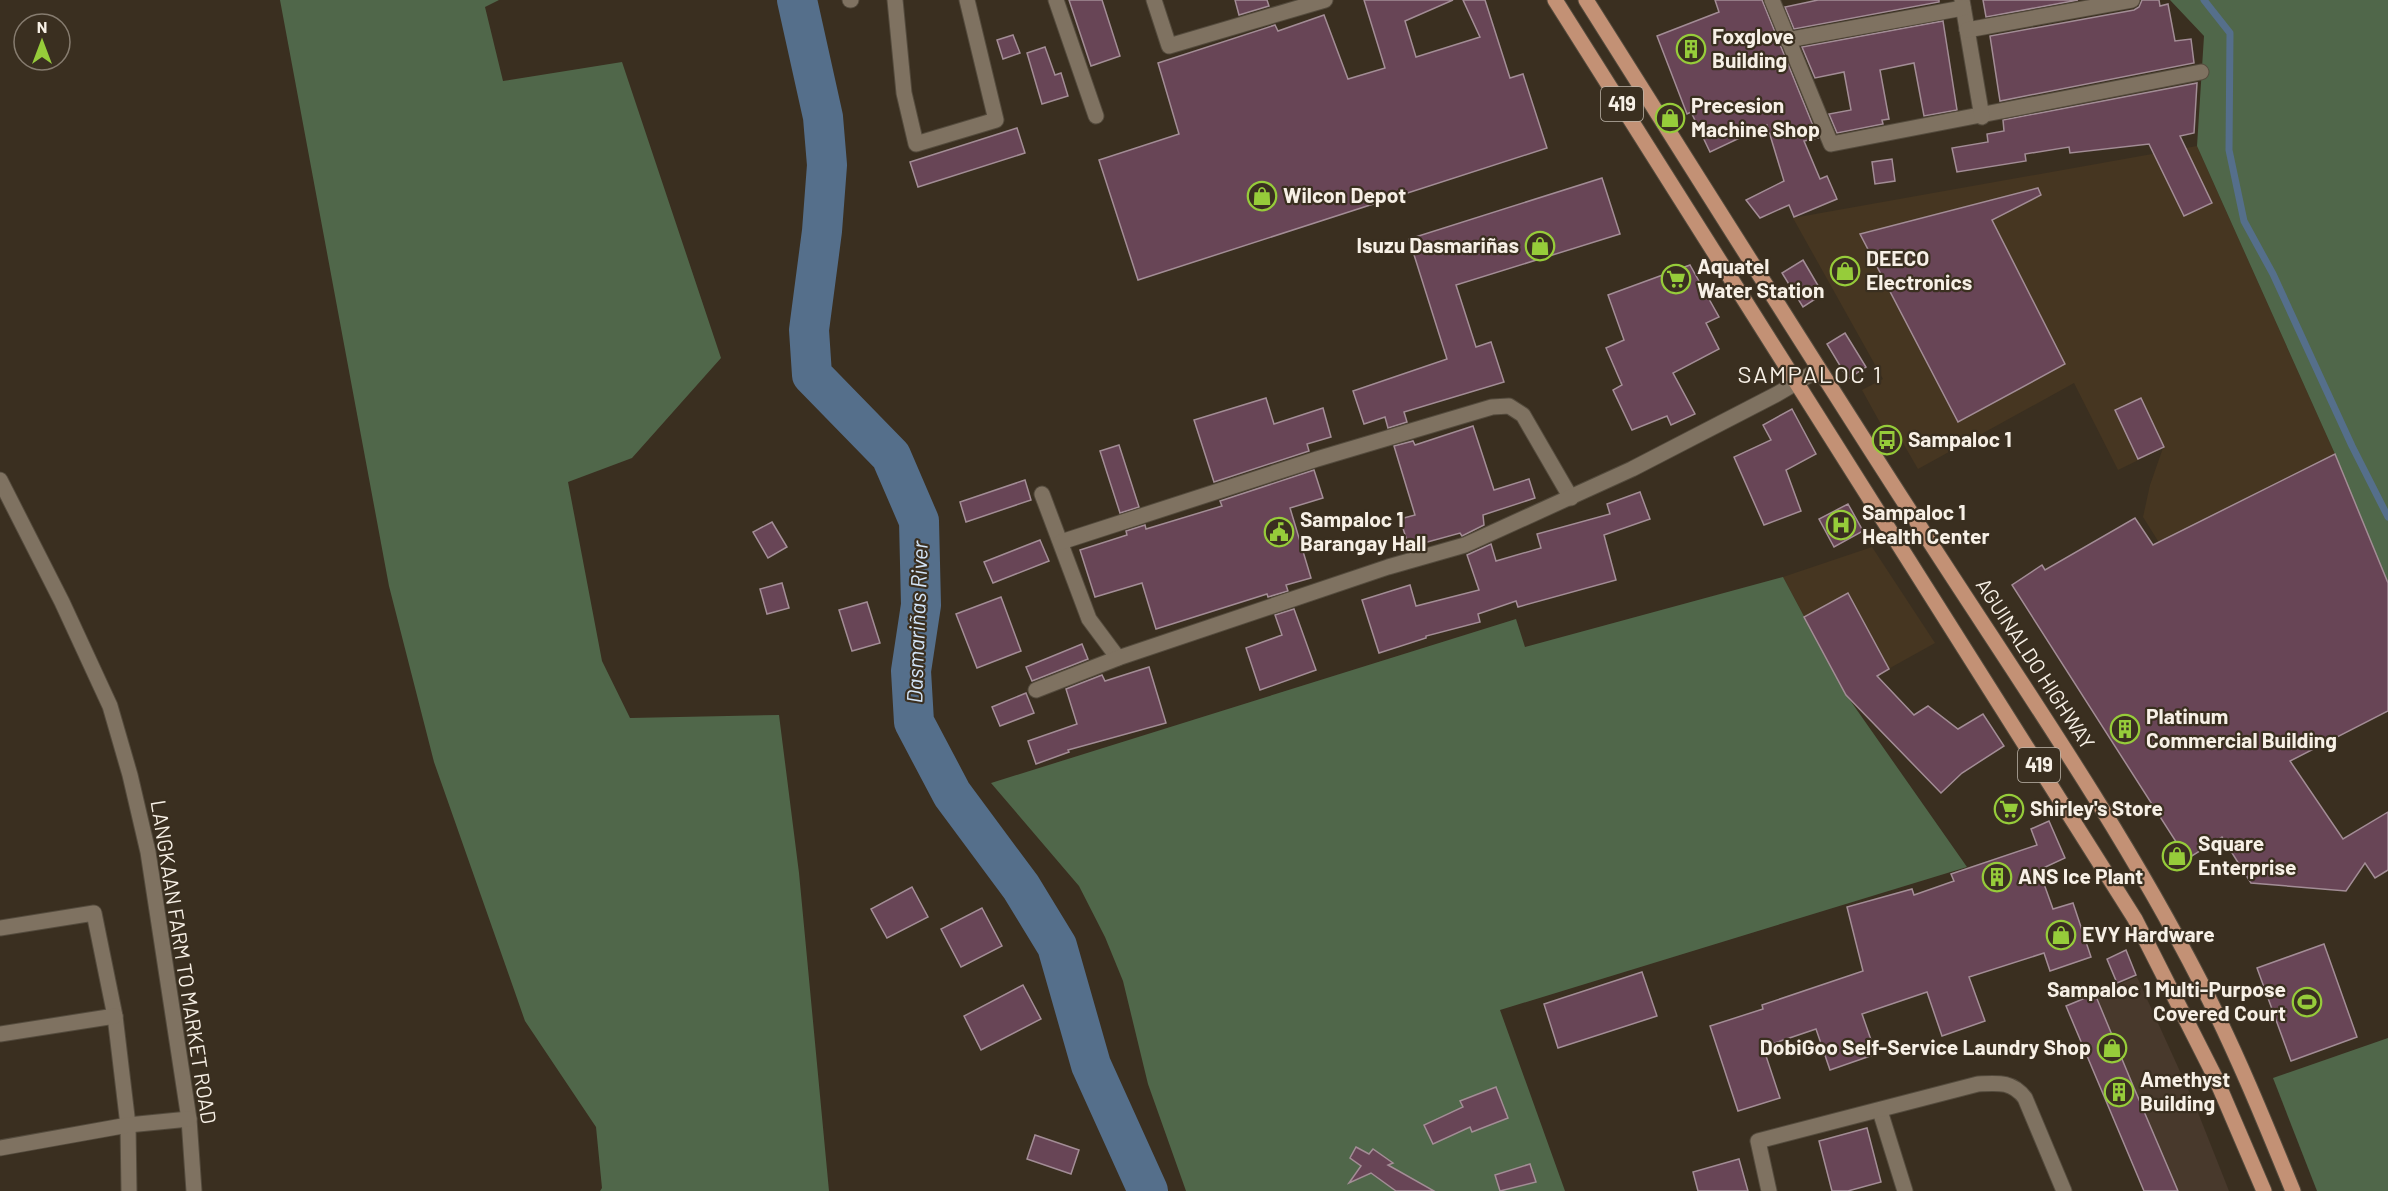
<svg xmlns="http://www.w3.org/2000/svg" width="2388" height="1191" font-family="Barlow,sans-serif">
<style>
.commercial{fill:#48392c}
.built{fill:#463621}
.forest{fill:#50674a}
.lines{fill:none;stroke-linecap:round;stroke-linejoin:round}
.stream{stroke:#556f8b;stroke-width:7}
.river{stroke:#556f8b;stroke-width:40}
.building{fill:#684556;stroke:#a38d96;stroke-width:1.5}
.minor-casing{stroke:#544b3d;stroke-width:17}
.primary-casing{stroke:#544b3d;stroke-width:17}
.minor{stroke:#7f7261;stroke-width:15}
.primary{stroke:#c39175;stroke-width:15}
.labels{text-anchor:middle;stroke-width:4.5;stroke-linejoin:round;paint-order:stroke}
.shield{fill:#3a2f20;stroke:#beb6ab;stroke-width:1.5}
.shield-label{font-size:20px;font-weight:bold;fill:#f7f0e6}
.poi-label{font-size:21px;font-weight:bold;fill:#f7f0e6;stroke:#3a2f20;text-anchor:start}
.street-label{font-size:21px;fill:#f7f0e6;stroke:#3a2f20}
.water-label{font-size:22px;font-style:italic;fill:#d4e6fa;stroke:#3a2f20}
.quarter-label{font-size:24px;letter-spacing:1.5px;fill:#f7f0e6;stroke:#3a2f20}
</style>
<rect width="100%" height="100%" fill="#3a2f20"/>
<path class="commercial" d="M2137,977L2193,1100L2229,1191H2144L2066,1006Z"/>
<g class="built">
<path d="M2197,146L2335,454L2388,583L2294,758L2143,517L2150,485L2163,448L2118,470L2074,383L1918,469L1896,431L1883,428L1862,390L1883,379L1793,218Z"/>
<path d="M1872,547L1935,643L1845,693L1783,577Z"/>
</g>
<g class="forest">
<path d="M280,0H499L485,7L503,81L622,62L721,358L632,458L568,482L602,661L630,718L779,715L799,873L829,1191H600L602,1188L596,1127L525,1021L434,762L389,586Z"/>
<path d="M2170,0H2388V583L2335,454L2197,146L2204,36Z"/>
<path d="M1783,577L1845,693L1967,867L1500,1010L1565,1191H1186L1148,1084L1123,981L1105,937L1079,886L991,783L1516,619L1525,647Z"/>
<path d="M2388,1038V1191H2317L2273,1078Z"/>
</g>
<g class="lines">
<path class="stream" d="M2204,0L2230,33L2229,150L2244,221L2273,274L2352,446L2388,517"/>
<path class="river" d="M797,0L823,117L827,165L822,231L809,330L812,375L891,456L919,521L921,605L911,671L914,722L952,794L1021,887L1057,946L1091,1065L1148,1191"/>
</g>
<g class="building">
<path d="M1069,0H1102L1120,56L1091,66Z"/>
<path d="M1235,0H1267L1269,6L1239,15Z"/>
<path d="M1364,0H1453L1405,21L1416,57L1480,37L1463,0H1485L1510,78L1523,74L1547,148L1138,280L1099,160L1179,134L1158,63L1275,25L1278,31L1324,15L1348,79L1385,68Z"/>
<path d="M1715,0H1762L1818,138L1804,141L1820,179L1827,176L1837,199L1794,217L1789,205L1760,218L1746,200L1784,181L1767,125L1710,152L1691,112L1687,114L1657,36L1719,12Z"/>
<path d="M1818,0H1939V2L1794,29L1785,7Z"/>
<path d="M1983,0H2078L1986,17Z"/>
<path d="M2142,0H2159L2160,6L2168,4L2175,41L2191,39L2194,63L2000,101L1990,36L2134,10L2139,7Z"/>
<path d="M1943,21L1957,110L1924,116L1914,63L1880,70L1889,119L1882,120L1883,124L1837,133L1829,114L1851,110L1844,72L1815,78L1802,47Z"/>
<path d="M1013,35L1020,53L1003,59L997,40Z"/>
<path d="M1045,47L1055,75L1061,73L1068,96L1042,104L1027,53Z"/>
<path d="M2197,83L2194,133L2180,136L2212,203L2184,216L2149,144L2070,153L2069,147L2025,154L2026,161L1957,172L1952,148L1988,142L1987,134L2004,131L2003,120Z"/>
<path d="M1017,128L1025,153L918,187L910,162Z"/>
<path d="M1892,159L1895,181L1875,184L1872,162Z"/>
<path d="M1602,178L1620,234L1456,285L1476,347L1491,342L1504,382L1404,412L1407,422L1388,428L1385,417L1364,424L1353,391L1447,359L1409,239Z"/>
<path d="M2038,188L2041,195L1992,220L2065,364L1958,422L1860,234Z"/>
<path d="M1803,260L1823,294L1803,307L1782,273Z"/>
<path d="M1690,265L1719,317L1706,323L1719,349L1673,373L1695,414L1671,425L1667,416L1632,430L1613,390L1622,385L1606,348L1624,340L1608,295Z"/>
<path d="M1845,333L1866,367L1848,379L1827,344Z"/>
<path d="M1266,398L1274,424L1323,408L1331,437L1307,444L1309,451L1214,482L1194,420Z"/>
<path d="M2141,398L2164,447L2138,459L2115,410Z"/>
<path d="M1792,409L1816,454L1786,470L1801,511L1764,525L1734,457L1771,440L1763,425Z"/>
<path d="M1473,426L1494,490L1529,479L1535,498L1483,515L1484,525L1462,536L1460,533L1409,547L1400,519L1415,515L1394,446L1413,441L1415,445Z"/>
<path d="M1119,445L1139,507L1120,513L1100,451Z"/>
<path d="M2335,454L2388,583V711L2290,761L2343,839L2388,812V870L2375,878L2365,863L2346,891L2251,883L2222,837L2187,859L2012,585L2042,565L2045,570L2135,518L2153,545Z"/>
<path d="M1314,470L1323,498L1290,508L1311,578L1286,585L1288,591L1268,597L1267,594L1156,629L1142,583L1095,597L1080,550L1127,535L1126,531L1145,525L1146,529L1222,506L1220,501Z"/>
<path d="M1025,480L1031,500L966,522L960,502Z"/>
<path d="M1640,492L1650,519L1604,535L1616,580L1518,607L1516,601L1478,614L1480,622L1426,636V638L1379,653L1362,600L1410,585L1416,606L1479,590L1467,555L1491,544L1496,561L1541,548L1537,534L1610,514L1607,504Z"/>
<path d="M1848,504L1863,531L1834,547L1819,519Z"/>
<path d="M772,522L787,547L768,558L753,532Z"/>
<path d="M1040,540L1049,561L993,583L984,562Z"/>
<path d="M782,583L789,608L767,614L760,589Z"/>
<path d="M1848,593L1889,669L1877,676L1914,715L1928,706L1958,729L1983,714L2004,746L1962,773L1941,793L1846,695L1804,617Z"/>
<path d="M1001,597L1021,651L977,668L956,614Z"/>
<path d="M867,602L880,643L852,651L839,610Z"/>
<path d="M1294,609L1316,670L1260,690L1246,648L1282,635L1275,615Z"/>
<path d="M1082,644L1088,659L1032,681L1026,667Z"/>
<path d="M1149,667L1166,723L1068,750L1069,752L1036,764L1028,741L1077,724L1066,689L1102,675L1105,681Z"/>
<path d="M1026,693L1034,713L1000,726L992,707Z"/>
<path d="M2049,821L2065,858L2039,870L2053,909L2073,903L2091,957L2050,971L2044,953L1969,977L1985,1021L1942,1036L1927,992L1862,1014L1876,1054L1830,1070L1816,1029L1763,1047L1780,1098L1738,1111L1710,1026L1763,1009L1762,1005L1863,971L1847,907L1912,889L1914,895L1954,881L1951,874L2037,845L2031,829Z"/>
<path d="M912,887L928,917L887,938L871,909Z"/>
<path d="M982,908L1002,946L961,967L941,929Z"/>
<path d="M2324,944L2357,1037L2291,1061L2257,968Z"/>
<path d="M2126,950L2136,975L2117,983L2107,959Z"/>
<path d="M1642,972L1657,1016L1558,1048L1544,1004Z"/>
<path d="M1023,985L1041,1019L981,1050L964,1016Z"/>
<path d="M2095,994L2134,1088L2178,1191H2144L2066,1006Z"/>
<path d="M1496,1087L1508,1118L1472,1132L1470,1127L1433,1144L1424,1125L1463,1107L1460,1101Z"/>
<path d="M1867,1128L1881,1182L1848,1191H1832L1819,1141Z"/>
<path d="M1035,1135L1079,1150L1071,1174L1027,1159Z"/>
<path d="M1356,1147L1369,1154L1373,1149L1393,1163L1388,1165L1434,1191H1396L1371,1173L1349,1183L1361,1166L1350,1158Z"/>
<path d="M1739,1159L1748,1191H1698L1693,1172Z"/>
<path d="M1530,1164L1536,1182L1500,1191L1495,1175Z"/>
</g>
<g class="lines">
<g class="minor-casing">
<g id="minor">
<path d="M850,0H851"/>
<path d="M895,0L904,93L916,144L996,120L967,0"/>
<path d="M1056,0L1096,116"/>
<path d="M1154,0L1169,46L1325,0"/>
<path d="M1772,0L1831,144L2201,72"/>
<path d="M1962,0L1982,117"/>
<path d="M1967,30L2132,0"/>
<path d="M1787,40L1963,8"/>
<path d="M0,480L62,602L110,706L130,775L148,852L189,1119L194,1191"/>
<path d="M1042,494L1089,619L1118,658"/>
<path d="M1061,542L1317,459L1492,407L1509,406L1523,415L1571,498"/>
<path d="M1036,690L1118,658L1388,567L1465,545L1632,469L1777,394L1818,370"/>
<path d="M0,928L94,913L115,1016L128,1125L129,1191"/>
<path d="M0,1034L115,1016"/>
<path d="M1880,1111L1905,1191"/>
<path d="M0,1148L128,1125L189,1119"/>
<path d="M1769,1191L1758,1141L1978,1084C1998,1083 2012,1081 2025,1098L2064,1191"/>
</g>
</g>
<g class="primary-casing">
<g id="primary">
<path d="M1555,0L2135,919L2216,1079L2264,1191"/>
<path d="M1586,0C1699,179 1811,358 1926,536C2020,682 2120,825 2200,981C2235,1049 2264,1120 2293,1191"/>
</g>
</g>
<use href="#minor" class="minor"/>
<use href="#primary" class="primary"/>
</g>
<defs>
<g id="building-ring" transform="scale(1.5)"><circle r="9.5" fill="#3a2f20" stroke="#96cc3a" stroke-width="1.5"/><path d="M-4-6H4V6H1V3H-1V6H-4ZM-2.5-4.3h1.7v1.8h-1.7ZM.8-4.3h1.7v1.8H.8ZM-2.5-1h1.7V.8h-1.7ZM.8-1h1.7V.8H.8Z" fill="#96cc3a"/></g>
<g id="shop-ring" transform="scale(1.5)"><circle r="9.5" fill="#3a2f20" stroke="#96cc3a" stroke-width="1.5"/><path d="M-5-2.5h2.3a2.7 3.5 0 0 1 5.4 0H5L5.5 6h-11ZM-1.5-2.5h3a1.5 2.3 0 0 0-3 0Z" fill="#96cc3a"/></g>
<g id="supermarket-ring" transform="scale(1.5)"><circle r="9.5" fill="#3a2f20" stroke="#96cc3a" stroke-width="1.5"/><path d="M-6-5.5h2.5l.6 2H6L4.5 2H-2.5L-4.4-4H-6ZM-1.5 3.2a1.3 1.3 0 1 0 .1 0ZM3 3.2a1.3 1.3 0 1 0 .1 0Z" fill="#96cc3a"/></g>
<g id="bus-ring" transform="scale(1.5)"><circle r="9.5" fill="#3a2f20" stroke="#96cc3a" stroke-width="1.5"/><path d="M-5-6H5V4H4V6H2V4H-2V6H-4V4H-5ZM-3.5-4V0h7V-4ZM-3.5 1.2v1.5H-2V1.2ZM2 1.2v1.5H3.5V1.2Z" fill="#96cc3a"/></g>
<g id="hospital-ring" transform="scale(1.5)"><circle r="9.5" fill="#3a2f20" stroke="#96cc3a" stroke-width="1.5"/><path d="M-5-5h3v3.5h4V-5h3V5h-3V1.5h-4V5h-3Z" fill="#96cc3a"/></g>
<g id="civic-ring" transform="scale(1.5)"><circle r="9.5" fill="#3a2f20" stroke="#96cc3a" stroke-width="1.5"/><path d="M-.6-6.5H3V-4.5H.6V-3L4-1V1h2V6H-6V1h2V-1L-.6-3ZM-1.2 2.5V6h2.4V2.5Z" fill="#96cc3a"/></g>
<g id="stadium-ring" transform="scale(1.5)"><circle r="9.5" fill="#3a2f20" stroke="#96cc3a" stroke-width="1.5"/><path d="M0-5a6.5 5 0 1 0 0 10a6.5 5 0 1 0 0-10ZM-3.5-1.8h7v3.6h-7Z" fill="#96cc3a"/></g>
</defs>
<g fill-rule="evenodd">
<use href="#building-ring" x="1691" y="49"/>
<use href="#shop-ring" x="1670" y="118"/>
<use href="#shop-ring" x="1262" y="196"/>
<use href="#shop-ring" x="1540" y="246"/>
<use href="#shop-ring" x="1845" y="271"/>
<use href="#supermarket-ring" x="1676" y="279"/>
<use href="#bus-ring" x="1887" y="440"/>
<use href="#hospital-ring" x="1841" y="525"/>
<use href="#civic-ring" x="1279" y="532"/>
<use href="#building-ring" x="2125" y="729"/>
<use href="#supermarket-ring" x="2009" y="809"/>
<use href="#shop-ring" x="2177" y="856"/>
<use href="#building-ring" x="1997" y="877"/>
<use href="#shop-ring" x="2061" y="935"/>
<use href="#stadium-ring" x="2307" y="1002"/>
<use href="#shop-ring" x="2112" y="1048"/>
<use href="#building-ring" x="2119" y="1092"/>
</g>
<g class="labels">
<g class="shield">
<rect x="1601" y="87" width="42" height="34" rx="4.5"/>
<rect x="2018" y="748" width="42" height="34" rx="4.5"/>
</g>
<g class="shield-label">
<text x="1622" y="111">419</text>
<text x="2039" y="772">419</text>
</g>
<g class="poi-label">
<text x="1712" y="44">Foxglove<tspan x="1712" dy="24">Building</tspan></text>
<text x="1691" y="113">Precesion<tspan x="1691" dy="24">Machine Shop</tspan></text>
<text x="1283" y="203">Wilcon Depot</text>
<text x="1519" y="253" text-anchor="end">Isuzu Dasmariñas</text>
<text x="1866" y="266">DEECO<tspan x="1866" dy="24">Electronics</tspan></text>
<text x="1697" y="274">Aquatel<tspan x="1697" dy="24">Water Station</tspan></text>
<text x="1908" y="447">Sampaloc 1</text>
<text x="1862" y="520">Sampaloc 1<tspan x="1862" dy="24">Health Center</tspan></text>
<text x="1300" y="527">Sampaloc 1<tspan x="1300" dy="24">Barangay Hall</tspan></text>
<text x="2146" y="724">Platinum<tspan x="2146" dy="24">Commercial Building</tspan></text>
<text x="2030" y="816">Shirley's Store</text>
<text x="2198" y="851">Square<tspan x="2198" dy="24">Enterprise</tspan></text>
<text x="2018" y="884">ANS Ice Plant</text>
<text x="2082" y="942">EVY Hardware</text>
<text x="2286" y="997" text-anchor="end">Sampaloc 1 Multi-Purpose<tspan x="2286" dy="24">Covered Court</tspan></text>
<text x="2091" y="1055" text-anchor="end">DobiGoo Self-Service Laundry Shop</text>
<text x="2140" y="1087">Amethyst<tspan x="2140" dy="24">Building</tspan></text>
</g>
<g class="street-label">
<text transform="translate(2035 664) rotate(57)" y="7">AGUINALDO HIGHWAY</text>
<text transform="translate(183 962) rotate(81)" y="7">LANGKAAN FARM TO MARKET ROAD</text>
</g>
<g class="water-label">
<text transform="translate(917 622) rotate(-88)" y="8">Dasmariñas River</text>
</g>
<g class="quarter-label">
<text x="1810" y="383">SAMPALOC 1</text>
</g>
</g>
<g transform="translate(42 42)"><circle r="28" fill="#3a2f20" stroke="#867c6f" stroke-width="1.5"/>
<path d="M0-4.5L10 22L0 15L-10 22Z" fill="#96cc3a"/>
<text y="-9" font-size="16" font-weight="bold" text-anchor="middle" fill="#f7f0e6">N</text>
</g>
</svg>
